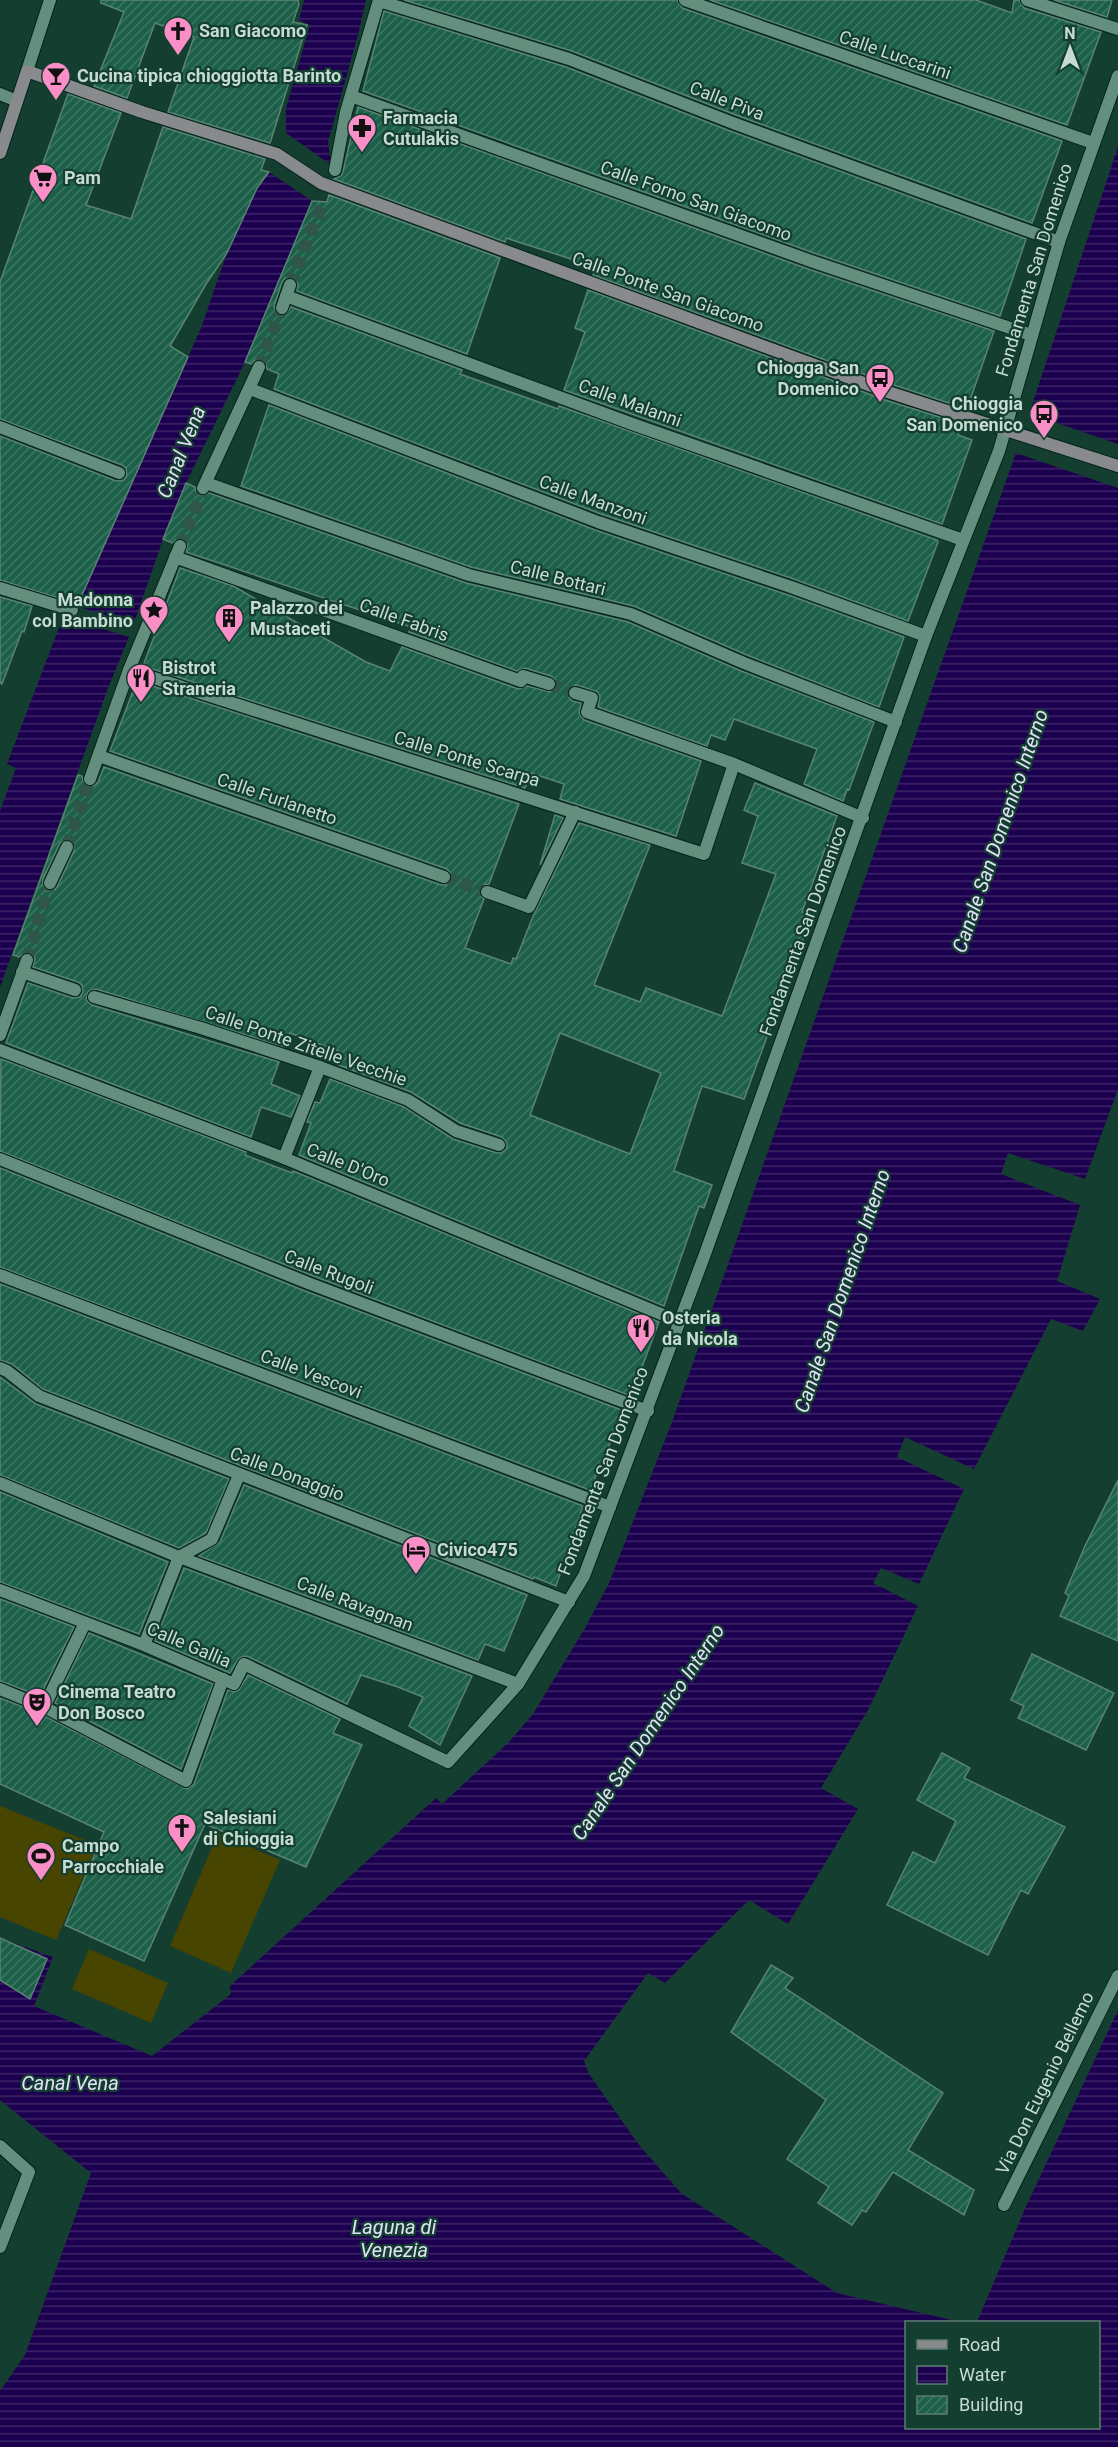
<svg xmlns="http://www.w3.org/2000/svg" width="1118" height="2447" font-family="Roboto,sans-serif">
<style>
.grass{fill:#474500}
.water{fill:url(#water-rules)}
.pier{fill:#143e30}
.building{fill:url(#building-hatch);stroke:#598473;stroke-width:1.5;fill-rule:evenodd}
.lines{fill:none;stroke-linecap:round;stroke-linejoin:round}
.street-tunnel{stroke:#2f5648;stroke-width:12;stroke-dasharray:12 6;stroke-linecap:butt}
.street-casing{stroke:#032319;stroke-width:14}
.secondary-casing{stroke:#032319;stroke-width:14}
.street{stroke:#648f7e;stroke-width:12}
.secondary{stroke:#898a8e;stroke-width:12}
.labels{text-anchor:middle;stroke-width:4.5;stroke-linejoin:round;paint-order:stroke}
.poi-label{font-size:18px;font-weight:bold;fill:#c6dcd3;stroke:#143e30;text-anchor:start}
.street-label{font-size:18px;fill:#c6dcd3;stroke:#143e30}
.water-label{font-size:20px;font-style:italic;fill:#e3e1f9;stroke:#143e30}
</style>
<defs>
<pattern id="water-rules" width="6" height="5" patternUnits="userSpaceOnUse" patternTransform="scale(1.5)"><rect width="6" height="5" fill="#1c004f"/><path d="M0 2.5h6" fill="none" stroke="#3c2567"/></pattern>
<pattern id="building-hatch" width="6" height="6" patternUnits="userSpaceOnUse" patternTransform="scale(1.5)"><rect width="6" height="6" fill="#1c604a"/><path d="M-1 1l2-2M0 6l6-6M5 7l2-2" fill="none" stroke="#3c7663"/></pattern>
</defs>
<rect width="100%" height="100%" fill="#143e30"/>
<g class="grass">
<path d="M0,1806L97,1845L56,1940L0,1917Z"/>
<path d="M218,1833L280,1860L231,1973L170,1946Z"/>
<path d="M89,1949L168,1983L151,2023L72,1989Z"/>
</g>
<g class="water">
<path d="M304,0H366L358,35L328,142L331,165L312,201L245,362L186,483L163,539L129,637L108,688L0,987V811L16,768L7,764L60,625L77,621V606L201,328L227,253L257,188L269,172L286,133V108L310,25L299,20Z"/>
<path d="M1118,147V1089L1085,1179L1008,1153L1001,1174L1080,1205L1057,1281L1100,1299L1083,1331L1051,1319L974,1469L905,1437L897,1457L964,1489L919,1584L881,1568L873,1583L918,1606L868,1710L821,1788L858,1809L788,1924L749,1900L665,1983L648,1973L584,2061L589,2074L639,2145L682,2194L837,2293L960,2322H906V2428H1098V2322H977L1024,2211L1118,2010V2447H0V2391L25,2355L91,2173L0,2100V1938L53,1957L34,2006L152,2056L231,1994L230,1986L436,1798L442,1804L509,1742L533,1714L585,1628L609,1583L672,1422L1016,453Z"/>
</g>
<g class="pier">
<path d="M286,133L331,165L312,201L269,172Z"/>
<path d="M1028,413L1118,444V488L1016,453Z"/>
<path d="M77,606L134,625L129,637L77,621Z"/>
</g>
<g class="building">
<path d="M101,0H298L299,4L293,22L307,25L270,143L168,112L194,37L155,23L127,98L94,86L124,12L101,3Z"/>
<path d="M404,0H677L682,8L1062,141L1032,223L736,115L572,51Z"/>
<path d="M710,0H976L1012,13L1014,0H1019L1024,8L1101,32L1067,125Z"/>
<path d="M1054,0H1112L1107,17Z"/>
<path d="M384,11L566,67L730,131L1026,239L1000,316L814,253L363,91Z"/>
<path d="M68,94L121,113L86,205L131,219L163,127L265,159L261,170L269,172L257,188L227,253L206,284L170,346L188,357L78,604L0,580V436L116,481L124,480L127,475L126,468L122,465L0,419V282Z"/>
<path d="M358,107L808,269L994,331L967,409L891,384L593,275L595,269L568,258L506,238L505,242L334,179L341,176L343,172Z"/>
<path d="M329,195L500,258L467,354L297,291L298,283L292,277L285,278L282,282L274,306L276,314L284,316L291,307L462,370L460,374L558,409L559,406L937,540L938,542L908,621L794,579L601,514L274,389L279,374L267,369L266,363L262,359L255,360L251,364L245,362L312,201L327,202Z"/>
<path d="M588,290L885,400L962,424L958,435L972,440L942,524L564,390L585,332L575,328Z"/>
<path d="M269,405L595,530L788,595L904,637L879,707L747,655L634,606L471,567L241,486Z"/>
<path d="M186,483L195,487L196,492L200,496L209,493L466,583L628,622L741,671L874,722L849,790L847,789L843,801L804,784L817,749L734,719L725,740L711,735L707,746L598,707L600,697L598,692L577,685L570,687L567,695L572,701L581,703L579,713L584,720L701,761L676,836L560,799L564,784L531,773L525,788L143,666L180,568L233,586L366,662L390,671L402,647L518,689L527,686L550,692L557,686L555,679L551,676L525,668L517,671L409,632L411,627L186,552L188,544L184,539L178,538L172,543L163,539Z"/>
<path d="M0,597L32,606L24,632L22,631L2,684L0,683Z"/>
<path d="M137,681L519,804L489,884L482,885L480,889L479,894L484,899L465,948L511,964L513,958L516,959L534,914L579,823L650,845L594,985L640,1002L646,988L722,1016L776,874L742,863L758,816L744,810L755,783L837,816L802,912L812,915L744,1099L702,1086L674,1171L712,1185L704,1208L699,1206L664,1306L299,1155L311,1123L307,1122L315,1102L320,1103L330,1079L404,1107L453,1139L497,1153H501L507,1148V1143L502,1137L460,1123L411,1092L336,1064L341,1052L290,1033L285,1047L96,989L88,992L86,1000L92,1005L279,1062L271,1084L300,1096L291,1117L261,1107L251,1137L6,1043L28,983L73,998L80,997L83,992L82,985L78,982L33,967L35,958L30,952H25L19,957L13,955L78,775L82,776L84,785L92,787L98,782L104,767L441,885H446L452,880V875L447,869L110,751ZM66,839L73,842L74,851L57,887L54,890L47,891L43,887V879L60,843ZM560,1033L661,1073L630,1154L530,1115Z"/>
<path d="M555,815L563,818L540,865Z"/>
<path d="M1,1059L246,1152L245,1155L292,1173L293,1171L659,1322L631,1396L311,1275L0,1151Z"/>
<path d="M0,1168L305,1291L624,1411L590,1490L0,1267Z"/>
<path d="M0,1284L583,1506L556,1586L534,1577L533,1579L43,1389L12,1364L0,1360Z"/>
<path d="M0,1377L36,1404L229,1479L206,1533L179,1548L0,1475Z"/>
<path d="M1118,1480V1641L1060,1616L1069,1596L1065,1593L1085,1546Z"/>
<path d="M244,1485L527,1595L504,1651L485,1644L478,1660L199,1556L220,1542Z"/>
<path d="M0,1492L168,1562L139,1634L0,1582Z"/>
<path d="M184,1568L472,1676L440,1745L409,1726L423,1697L398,1687L361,1675L347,1704L247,1656L239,1658L230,1673L155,1641Z"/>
<path d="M0,1599L74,1627L40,1696L0,1681Z"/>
<path d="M89,1633L213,1684L181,1769L55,1703Z"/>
<path d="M1032,1654L1114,1693L1086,1750L1018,1718L1024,1706L1011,1700Z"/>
<path d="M248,1675L340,1719L333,1733L362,1745L306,1867L205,1824L144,1961L65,1925L104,1832L0,1784V1698L41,1714L187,1789L194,1784L228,1690L234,1692L239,1690Z"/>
<path d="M942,1753L970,1768L964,1778L1065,1827L1028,1894L1021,1890L988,1955L887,1905L913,1852L935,1863L956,1821L917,1800Z"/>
<path d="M0,1938L47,1959L30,1999L0,1980Z"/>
<path d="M771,1965L793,1978L785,1988L943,2093L908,2150L974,2190L964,2215L893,2172L866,2212L862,2210L852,2225L818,2203L829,2187L787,2159L826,2100L731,2032Z"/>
</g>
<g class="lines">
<g class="street-tunnel">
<path d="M290,285L323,202"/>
<path d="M259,367L282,308"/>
<path d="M180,546L203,490"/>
<path d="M549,684L575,693"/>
<path d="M67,847L90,779"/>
<path d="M444,877L487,892"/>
<path d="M27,960L50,883"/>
</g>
<g class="street-casing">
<g id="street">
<path d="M685,0L1093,143"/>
<path d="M1027,0L1118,29"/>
<path d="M379,1L569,59L733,123L1059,242"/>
<path d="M27,71L50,0"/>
<path d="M0,94L17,101"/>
<path d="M351,96L811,261L1031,335"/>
<path d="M335,170L346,112L379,0"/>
<path d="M286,296L635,425L963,540"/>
<path d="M282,308L290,285"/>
<path d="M250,389L598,522L791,587L926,636"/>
<path d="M0,427L119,473"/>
<path d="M206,483L469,575L631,614L744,663L896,722"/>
<path d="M203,488L259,367"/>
<path d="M175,557L521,681L523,676L549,684"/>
<path d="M0,588L72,610"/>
<path d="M129,670L704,854L734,764"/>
<path d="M575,693L592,698L587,712L734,764L863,818"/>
<path d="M99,756L444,877"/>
<path d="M90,779L129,670L180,546"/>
<path d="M50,883L67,847"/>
<path d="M487,892L529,907L575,812"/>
<path d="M22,972L75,990"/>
<path d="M94,997L201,1028L320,1067L408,1100L456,1131L499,1145"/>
<path d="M0,1035L27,960"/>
<path d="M0,1050L284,1158L678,1321"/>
<path d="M284,1158L320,1067"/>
<path d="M0,1159L308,1283L648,1411"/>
<path d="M0,1275L610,1507"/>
<path d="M0,1368L7,1371L39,1396L569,1602"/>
<path d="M0,1483L179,1557L518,1684"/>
<path d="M0,1590L144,1645L234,1684L244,1664L448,1762L518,1684L584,1576L705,1254L926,636L999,451L1059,242L1118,76"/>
<path d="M144,1645L179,1557L212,1539L239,1475"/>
<path d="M0,1689L44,1707L85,1623"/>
<path d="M44,1707L186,1781L223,1679"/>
<path d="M0,2146L29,2172L0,2247"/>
<path d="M1004,2205L1118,1976"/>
</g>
</g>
<g class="secondary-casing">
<path id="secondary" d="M0,153L27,71L142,112L277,154L321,183L888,392L1118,466"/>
</g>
<use href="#street" class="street"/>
<use href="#secondary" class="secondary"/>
</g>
<defs>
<g id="church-pin" transform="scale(1.5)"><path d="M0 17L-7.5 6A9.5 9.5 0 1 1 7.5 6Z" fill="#fa8fc8" stroke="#143e30"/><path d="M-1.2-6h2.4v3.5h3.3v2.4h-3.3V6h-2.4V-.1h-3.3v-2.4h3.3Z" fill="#111"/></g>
<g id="bar-pin" transform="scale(1.5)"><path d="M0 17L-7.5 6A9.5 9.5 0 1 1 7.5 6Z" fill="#fa8fc8" stroke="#143e30"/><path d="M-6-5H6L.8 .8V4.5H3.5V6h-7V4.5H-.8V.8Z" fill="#111"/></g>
<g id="pharmacy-pin" transform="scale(1.5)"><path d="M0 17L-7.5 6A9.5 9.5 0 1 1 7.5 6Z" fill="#fa8fc8" stroke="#143e30"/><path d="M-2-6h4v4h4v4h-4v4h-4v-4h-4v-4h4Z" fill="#111"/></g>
<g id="supermarket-pin" transform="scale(1.5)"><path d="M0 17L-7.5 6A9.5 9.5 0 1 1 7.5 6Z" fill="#fa8fc8" stroke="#143e30"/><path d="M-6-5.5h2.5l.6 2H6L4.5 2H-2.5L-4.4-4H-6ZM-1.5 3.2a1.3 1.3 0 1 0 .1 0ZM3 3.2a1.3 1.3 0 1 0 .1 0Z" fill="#111"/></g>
<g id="bus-pin" transform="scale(1.5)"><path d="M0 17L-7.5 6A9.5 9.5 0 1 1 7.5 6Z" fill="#fa8fc8" stroke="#143e30"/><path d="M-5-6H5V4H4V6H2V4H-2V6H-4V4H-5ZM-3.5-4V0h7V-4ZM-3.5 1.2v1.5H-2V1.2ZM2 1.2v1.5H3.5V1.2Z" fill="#111"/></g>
<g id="sight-pin" transform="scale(1.5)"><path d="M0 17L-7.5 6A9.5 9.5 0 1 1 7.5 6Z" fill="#fa8fc8" stroke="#143e30"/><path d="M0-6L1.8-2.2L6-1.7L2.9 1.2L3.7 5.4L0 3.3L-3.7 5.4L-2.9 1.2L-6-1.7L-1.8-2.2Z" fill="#111"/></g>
<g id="building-pin" transform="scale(1.5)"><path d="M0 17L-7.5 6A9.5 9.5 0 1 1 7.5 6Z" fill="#fa8fc8" stroke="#143e30"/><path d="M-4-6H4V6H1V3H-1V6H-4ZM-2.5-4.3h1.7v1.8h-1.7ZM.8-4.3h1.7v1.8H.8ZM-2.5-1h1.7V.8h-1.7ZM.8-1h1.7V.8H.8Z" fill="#111"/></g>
<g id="restaurant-pin" transform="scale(1.5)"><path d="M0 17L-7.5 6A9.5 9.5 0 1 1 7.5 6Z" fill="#fa8fc8" stroke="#143e30"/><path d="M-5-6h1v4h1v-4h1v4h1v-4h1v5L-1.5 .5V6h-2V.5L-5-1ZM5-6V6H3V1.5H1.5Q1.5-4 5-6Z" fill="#111"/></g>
<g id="hotel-pin" transform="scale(1.5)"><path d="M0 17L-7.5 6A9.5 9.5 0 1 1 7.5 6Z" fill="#fa8fc8" stroke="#143e30"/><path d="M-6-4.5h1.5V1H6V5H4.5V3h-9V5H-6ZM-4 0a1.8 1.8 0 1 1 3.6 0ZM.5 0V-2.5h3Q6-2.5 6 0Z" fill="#111"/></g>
<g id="theatre-pin" transform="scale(1.5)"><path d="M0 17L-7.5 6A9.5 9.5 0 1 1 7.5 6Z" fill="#fa8fc8" stroke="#143e30"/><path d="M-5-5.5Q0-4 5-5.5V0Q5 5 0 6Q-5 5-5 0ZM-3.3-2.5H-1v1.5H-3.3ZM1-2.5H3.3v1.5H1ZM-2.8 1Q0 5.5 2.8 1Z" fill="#111"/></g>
<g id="stadium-pin" transform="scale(1.5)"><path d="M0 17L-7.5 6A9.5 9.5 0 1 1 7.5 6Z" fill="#fa8fc8" stroke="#143e30"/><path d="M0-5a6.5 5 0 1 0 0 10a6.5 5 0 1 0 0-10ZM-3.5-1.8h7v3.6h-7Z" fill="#111"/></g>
</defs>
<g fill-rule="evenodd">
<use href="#church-pin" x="178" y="31"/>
<use href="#bar-pin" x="56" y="76"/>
<use href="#pharmacy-pin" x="362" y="128"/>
<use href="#supermarket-pin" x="43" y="178"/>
<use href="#bus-pin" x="880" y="378"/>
<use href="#bus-pin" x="1044" y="414"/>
<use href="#sight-pin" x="154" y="610"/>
<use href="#building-pin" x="229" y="618"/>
<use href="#restaurant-pin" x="141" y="678"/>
<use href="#restaurant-pin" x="641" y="1328"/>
<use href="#hotel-pin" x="416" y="1550"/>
<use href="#theatre-pin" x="37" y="1702"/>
<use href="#church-pin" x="182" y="1828"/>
<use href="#stadium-pin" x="41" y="1856"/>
</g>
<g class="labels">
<g class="poi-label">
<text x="199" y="37">San Giacomo</text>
<text x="77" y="82">Cucina tipica chioggiotta Barinto</text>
<text x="383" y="124">Farmacia<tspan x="383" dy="21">Cutulakis</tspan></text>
<text x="64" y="184">Pam</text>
<text x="859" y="374" text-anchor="end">Chiogga San<tspan x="859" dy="21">Domenico</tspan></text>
<text x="1023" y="410" text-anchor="end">Chioggia<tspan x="1023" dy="21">San Domenico</tspan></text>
<text x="133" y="606" text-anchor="end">Madonna<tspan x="133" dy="21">col Bambino</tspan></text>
<text x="250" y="614">Palazzo dei<tspan x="250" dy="21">Mustaceti</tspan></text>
<text x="162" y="674">Bistrot<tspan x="162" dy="21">Straneria</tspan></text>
<text x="662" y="1324">Osteria<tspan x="662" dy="21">da Nicola</tspan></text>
<text x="437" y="1556">Civico475</text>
<text x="58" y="1698">Cinema Teatro<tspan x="58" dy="21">Don Bosco</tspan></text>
<text x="203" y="1824">Salesiani<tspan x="203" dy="21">di Chioggia</tspan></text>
<text x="62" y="1852">Campo<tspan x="62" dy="21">Parrocchiale</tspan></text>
</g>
<g class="street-label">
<text transform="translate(895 55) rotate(19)" y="6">Calle Luccarini</text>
<text transform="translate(727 101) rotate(21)" y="6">Calle Piva</text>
<text transform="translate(696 201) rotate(20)" y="6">Calle Forno San Giacomo</text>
<text transform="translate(1034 270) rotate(-73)" y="6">Fondamenta San Domenico</text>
<text transform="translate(668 292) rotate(20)" y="6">Calle Ponte San Giacomo</text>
<text transform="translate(630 403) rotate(20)" y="6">Calle Malanni</text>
<text transform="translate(593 500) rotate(20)" y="6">Calle Manzoni</text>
<text transform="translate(558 578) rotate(14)" y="6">Calle Bottari</text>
<text transform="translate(404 620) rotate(20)" y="6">Calle Fabris</text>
<text transform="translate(467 759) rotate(17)" y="6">Calle Ponte Scarpa</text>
<text transform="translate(277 799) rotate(19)" y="6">Calle Furlanetto</text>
<text transform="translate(803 931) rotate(-70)" y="6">Fondamenta San Domenico</text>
<text transform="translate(306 1046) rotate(19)" y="6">Calle Ponte Zitelle Vecchie</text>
<text transform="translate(348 1165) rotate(22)" y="6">Calle D'Oro</text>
<text transform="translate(329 1272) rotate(21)" y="6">Calle Rugoli</text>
<text transform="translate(311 1374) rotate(21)" y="6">Calle Vescovi</text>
<text transform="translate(603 1471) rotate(-69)" y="6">Fondamenta San Domenico</text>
<text transform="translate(287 1474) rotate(21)" y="6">Calle Donaggio</text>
<text transform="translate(355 1604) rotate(21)" y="6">Calle Ravagnan</text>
<text transform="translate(189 1645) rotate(23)" y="6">Calle Gallia</text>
<text transform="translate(1045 2083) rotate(-64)" y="6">Via Don Eugenio Bellemo</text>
</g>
<g class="water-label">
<text transform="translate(181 452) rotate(-68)" y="7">Canal Vena</text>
<text transform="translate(1000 831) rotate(-71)" y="7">Canale San Domenico Interno</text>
<text transform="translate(842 1291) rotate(-71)" y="7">Canale San Domenico Interno</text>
<text transform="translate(648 1732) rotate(-56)" y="7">Canale San Domenico Interno</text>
<text x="70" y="2090">Canal Vena</text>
<text x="394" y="2234">Laguna di<tspan x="394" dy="23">Venezia</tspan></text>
</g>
</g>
<rect x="905" y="2321" width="195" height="108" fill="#143e30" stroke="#5b7d71" stroke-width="1.5"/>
<rect x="917" y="2340" width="30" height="9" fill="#898a8e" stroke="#5b7d71" stroke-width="1.5"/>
<text x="959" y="2351" font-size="18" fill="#c6dcd3">Road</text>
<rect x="917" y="2366" width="30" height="18" fill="url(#water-rules)" stroke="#5b7d71" stroke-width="1.5"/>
<text x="959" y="2381" font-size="18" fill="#c6dcd3">Water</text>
<rect x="917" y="2396" width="30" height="18" fill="url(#building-hatch)" stroke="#5b7d71" stroke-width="1.5"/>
<text x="959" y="2411" font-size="18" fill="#c6dcd3">Building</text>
<g transform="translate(1070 48)" stroke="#143e30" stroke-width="4.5" paint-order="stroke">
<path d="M0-4.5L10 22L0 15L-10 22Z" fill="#c6dcd3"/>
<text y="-9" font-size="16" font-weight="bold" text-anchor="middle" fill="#c6dcd3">N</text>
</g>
</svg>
